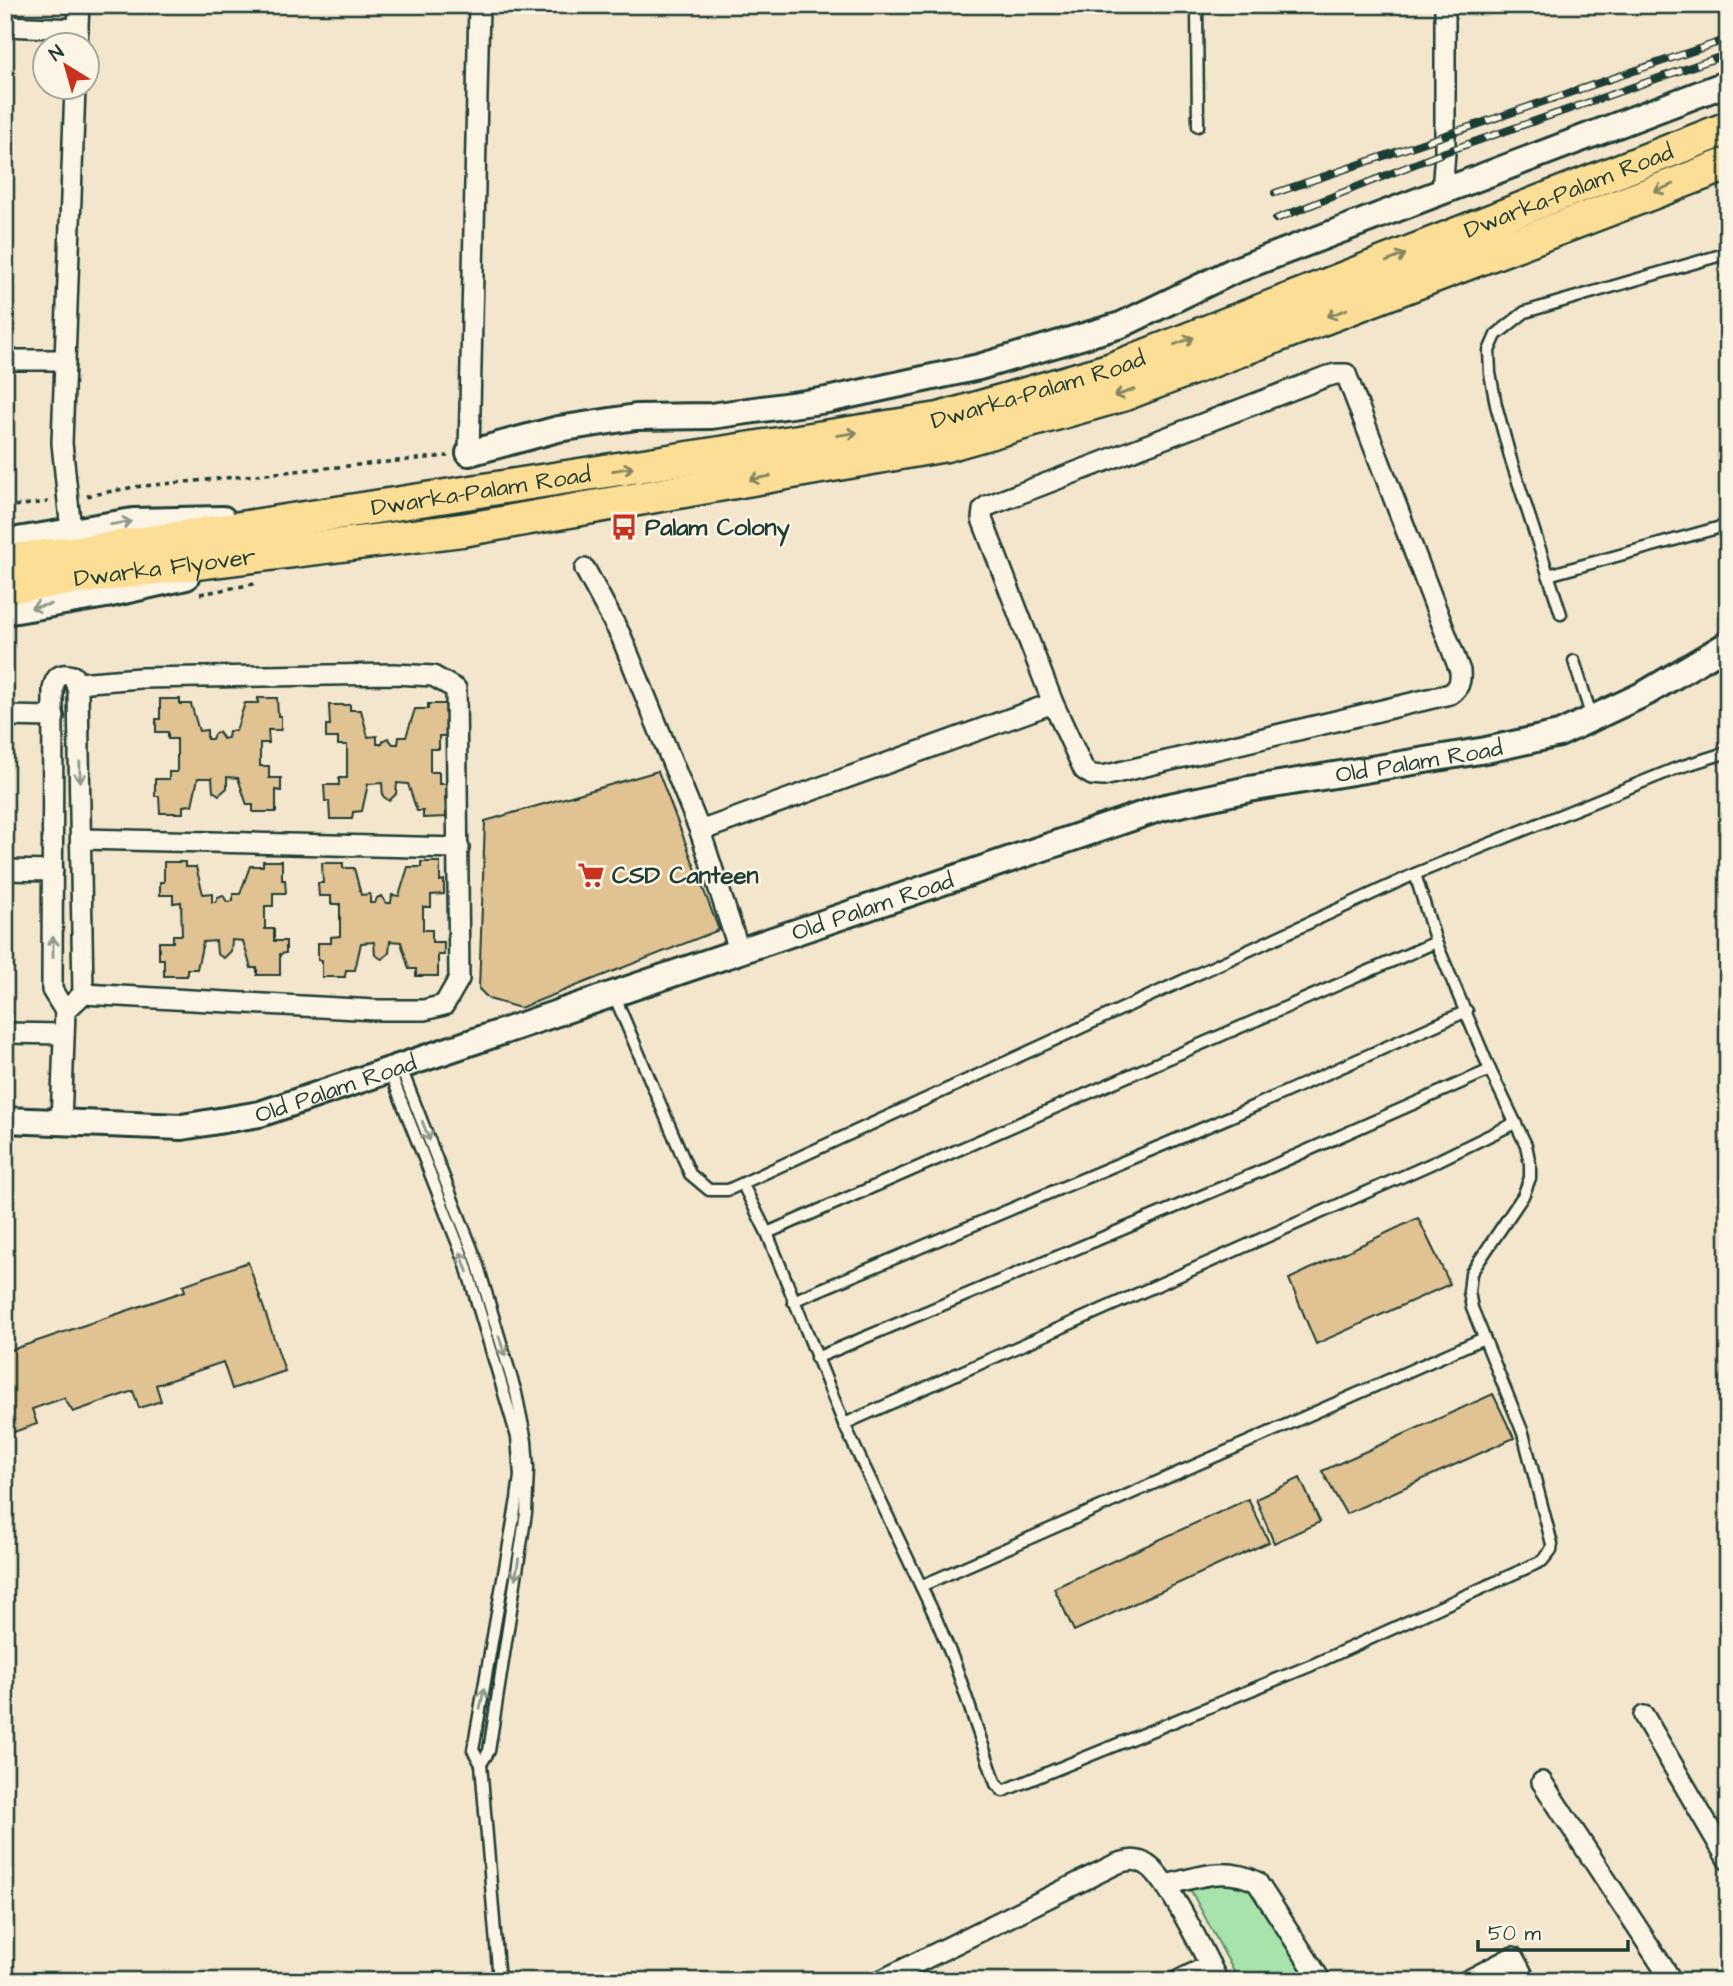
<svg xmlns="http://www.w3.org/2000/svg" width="1733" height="1986" font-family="'Architects Daughter',sans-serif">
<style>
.green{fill:#a7e3aa;stroke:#63906f;stroke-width:2}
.building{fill:#e0c293;stroke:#1f3d34;stroke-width:2}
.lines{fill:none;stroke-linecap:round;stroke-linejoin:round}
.service-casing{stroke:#1f3d34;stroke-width:15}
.minor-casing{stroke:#1f3d34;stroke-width:24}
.tertiary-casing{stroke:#1f3d34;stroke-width:30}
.primary-casing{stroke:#1f3d34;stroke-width:37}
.path{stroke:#1f3d34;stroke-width:3.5;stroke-dasharray:5 5;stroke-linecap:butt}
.service{stroke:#fcf5e5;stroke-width:10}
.minor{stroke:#fcf5e5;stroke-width:19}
.tertiary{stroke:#fcf5e5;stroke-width:24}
.primary{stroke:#fcde96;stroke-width:32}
.rail-casing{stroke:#1f3d34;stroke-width:8}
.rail{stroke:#fcf5e5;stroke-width:5;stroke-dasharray:16;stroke-linecap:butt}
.oneway{stroke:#828560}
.oneway2{stroke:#8e998c}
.labels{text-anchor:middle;stroke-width:5;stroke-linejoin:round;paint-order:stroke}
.street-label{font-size:24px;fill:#1f3d34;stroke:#fcf5e5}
.poi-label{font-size:24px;font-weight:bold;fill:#1f3d34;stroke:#fcf5e5;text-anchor:start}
</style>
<rect width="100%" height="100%" fill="#f4e6cc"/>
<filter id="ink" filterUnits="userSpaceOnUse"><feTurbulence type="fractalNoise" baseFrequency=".0143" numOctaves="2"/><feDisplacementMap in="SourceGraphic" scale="14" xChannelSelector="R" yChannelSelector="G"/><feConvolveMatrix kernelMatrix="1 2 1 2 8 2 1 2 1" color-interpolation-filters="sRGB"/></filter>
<g filter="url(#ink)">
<path class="green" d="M1205,1882H1233L1256,1887L1314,1981H1239L1189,1887Z"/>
<g class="building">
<path d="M258,698H277L278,716H281V730H268L269,743H260V766H269V778H281V791L276,790V812H253V805H247L238,778L227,777V788L219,795L213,791L212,778H198L192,805L183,806V813H160L159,796H155V779H169V772H177V739H168V732H156V719H160V699H180V704H191L199,731L207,730V739H212L214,734L219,732L223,739L228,738L229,731H236L245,703H258Z"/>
<path d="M428,704H447L451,736H439V749H430V772H439V784H451V796L445,797L446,817L423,818V811H417L408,784L397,783L396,794L389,801L383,796L382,783L368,784L362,811L353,812L352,819H330L329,801H325L324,785H339V778H347V745H338V738H326V725H330L329,705H350V710H361L368,737L377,736V744H382L384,740L388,738L393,744H398L399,737H406L415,709H428Z"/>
<path d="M658,771L719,930L520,1008L489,999L479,989L485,821Z"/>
<path d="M263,861H282V880H285L286,893H273V906H265V929H274V941H286V953L280,954V975H257V968H251L243,941L232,940L231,951L224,958L217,954L216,941L203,942L197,969H187V976H164V959H159V942H173V935H182L181,902L173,903V895H160V882H164V862H185V867H196L203,894L212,893V902H216L218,897L223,895L227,902L233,901V894H240L250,866H263Z"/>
<path d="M421,862H440V881L444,880V894L431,895V907H423V930H432V942H444V955H438V976H416V969H409L401,942L390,941L389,953L382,959L375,955L374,942L361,943L355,970H346L345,977H322V960H318V943H331V937L340,936V904H331V896H319L318,883H323L322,863H343V868H354L361,895L370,894V903H375L377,898L381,896L386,903H391L392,895L399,896L408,867H421Z"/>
<path d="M1418,1218L1450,1284L1316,1344L1289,1279Z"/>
<path d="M248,1262L285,1371L232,1389L223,1362L156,1385L161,1401L139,1408L133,1391L73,1412L64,1398L32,1409L37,1424L5,1435V1336L11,1350L185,1291L183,1285Z"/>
<path d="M1493,1394L1514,1438L1346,1514L1322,1471Z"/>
<path d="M1300,1478L1320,1522L1274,1543L1256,1499Z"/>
<path d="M1248,1499L1269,1542L1074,1631L1054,1588Z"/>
</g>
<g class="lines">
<g class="service-casing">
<g id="service">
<path d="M1197,5L1198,126"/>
<path d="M1548,575L1728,525"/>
<path d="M1561,614L1511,460L1496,405L1490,373L1489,351L1496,335L1525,312L1728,253"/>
<path d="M1574,661L1592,718"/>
<path d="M1415,874L1677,768L1728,752"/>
<path d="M614,995L690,1174L709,1190H728L1415,874L1436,942L1490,1070L1526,1145L1530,1164V1178L1523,1196L1471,1273L1469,1292L1472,1308L1523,1433L1552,1544L1551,1550L1542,1561L1312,1665L1003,1791L996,1784L955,1664L935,1616L844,1424"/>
<path d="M401,1068L476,1259L516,1393L526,1441L528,1468L526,1513L489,1751L481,1764"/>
<path d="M390,1072L465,1262L517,1437L520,1476L517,1499L473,1750L481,1764L499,1981"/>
<path d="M743,1185L767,1233L844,1424L1435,1162L1515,1123"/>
<path d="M767,1233L1436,942"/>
<path d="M793,1301L1232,1116L1467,1011"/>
<path d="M816,1358L1261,1171L1490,1070"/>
<path d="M921,1586L1484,1338"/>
</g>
</g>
<g class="minor-casing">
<g id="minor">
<path d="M5,26L78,29"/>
<path d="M77,46L79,5"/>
<path d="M1442,192L1445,152V5"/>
<path d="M5,360H65"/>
<path d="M469,453L479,5"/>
<path d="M71,531L62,443L75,88"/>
<path d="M585,569L621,636L700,831L740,953"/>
<path d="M77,683L140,678L394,674L433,676L456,689L459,979L444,1005L424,1010H375L83,994"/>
<path d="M5,716L54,717"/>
<path d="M700,831L1053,703L982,519L983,510L987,506L1325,377L1336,374H1346L1460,671C1461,682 1459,688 1450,694L1103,776L1092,775L1084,770L1053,703"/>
<path d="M82,839L459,848"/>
<path d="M5,870L53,871"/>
<path d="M5,1033L64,1034"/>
<path d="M61,1123L65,1011L52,990L53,689C55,677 60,672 73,676L78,691L83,994L65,1011"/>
<path d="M1644,1716L1728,1860"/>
<path d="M1542,1782L1672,1981"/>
<path d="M1166,1885C1198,1877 1226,1866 1257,1882L1321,1981"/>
<path d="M880,1981L1116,1864C1127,1860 1137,1858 1147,1865C1168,1877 1205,1956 1218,1981"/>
<path d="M1178,1981L1210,1965"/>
<path d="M1467,1981L1513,1957L1526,1981"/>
</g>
</g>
<g class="tertiary-casing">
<g id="tertiary">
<path d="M469,453L558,429L636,417L711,416L827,400L979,367L1121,325L1233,271L1728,83"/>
<path d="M5,542L133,521L223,519"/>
<path d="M5,612L106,595L186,577"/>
<path id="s1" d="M5,1120L182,1127L260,1114L1161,808L1249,789L1486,750L1559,734L1646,693L1728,644"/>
</g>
</g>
<g class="primary-casing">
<g id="primary">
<path id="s2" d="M5,561L106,549L939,419L1112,369L1728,128"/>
<path id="s3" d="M5,587L462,530L946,445L1122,395L1728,164"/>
</g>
</g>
<g class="path">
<path d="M87,496L134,487L448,456"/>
<path d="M5,507L48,502"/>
<path d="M615,531L635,528"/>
<path d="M200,594L254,584"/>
</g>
<use href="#service" class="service"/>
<use href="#minor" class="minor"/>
<use href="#tertiary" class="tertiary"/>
<use href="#primary" class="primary"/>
<g class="rail-casing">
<g id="rail">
<path d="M1275,193L1728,39"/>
<path d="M1276,219L1445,152L1728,54"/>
</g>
</g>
<use href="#rail" class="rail"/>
</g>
<defs><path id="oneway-shaft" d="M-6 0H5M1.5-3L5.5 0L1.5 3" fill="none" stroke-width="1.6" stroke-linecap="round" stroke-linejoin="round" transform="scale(1.75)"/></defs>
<g class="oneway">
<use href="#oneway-shaft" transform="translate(1664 188) rotate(159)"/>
<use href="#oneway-shaft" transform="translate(1396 258) rotate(-21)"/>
<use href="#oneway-shaft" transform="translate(1337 313) rotate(159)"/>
<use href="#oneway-shaft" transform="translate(1184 341) rotate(-21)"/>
<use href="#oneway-shaft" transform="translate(1124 393) rotate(161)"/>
<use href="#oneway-shaft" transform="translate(847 434) rotate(-9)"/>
<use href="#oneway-shaft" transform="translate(623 469) rotate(-9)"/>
<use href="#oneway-shaft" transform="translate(760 478) rotate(170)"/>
</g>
<g class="oneway2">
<use href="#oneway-shaft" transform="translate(121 523) rotate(-9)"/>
<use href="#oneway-shaft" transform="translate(41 606) rotate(170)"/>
<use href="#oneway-shaft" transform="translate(80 772) rotate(89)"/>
<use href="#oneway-shaft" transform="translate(53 947) rotate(-90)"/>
<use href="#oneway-shaft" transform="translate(426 1131) rotate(69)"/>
<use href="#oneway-shaft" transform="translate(464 1262) rotate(-109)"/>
<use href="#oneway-shaft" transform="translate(502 1346) rotate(73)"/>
<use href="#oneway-shaft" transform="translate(517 1569) rotate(99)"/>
<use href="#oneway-shaft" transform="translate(482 1699) rotate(-80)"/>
</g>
</g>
<defs>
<g id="bus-bare" transform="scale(2.1)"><path d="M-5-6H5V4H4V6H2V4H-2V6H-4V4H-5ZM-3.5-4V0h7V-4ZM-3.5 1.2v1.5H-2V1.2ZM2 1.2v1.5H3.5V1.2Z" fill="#c8321e" stroke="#fcf5e5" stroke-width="2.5" paint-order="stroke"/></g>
<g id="supermarket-bare" transform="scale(2.1)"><path d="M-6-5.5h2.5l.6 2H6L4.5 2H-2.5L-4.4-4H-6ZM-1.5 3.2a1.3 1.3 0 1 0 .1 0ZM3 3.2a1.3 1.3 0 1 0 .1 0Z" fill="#c8321e" stroke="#fcf5e5" stroke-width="2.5" paint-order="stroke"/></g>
</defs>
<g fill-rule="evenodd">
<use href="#bus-bare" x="624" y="527"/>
<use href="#supermarket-bare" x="591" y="875"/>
</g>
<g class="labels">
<g class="street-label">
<text dy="8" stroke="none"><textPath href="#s2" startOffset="1615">Dwarka-Palam Road</textPath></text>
<text dy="8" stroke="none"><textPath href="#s2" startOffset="1048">Dwarka-Palam Road</textPath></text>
<text dy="8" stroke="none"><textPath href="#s2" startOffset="481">Dwarka-Palam Road</textPath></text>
<text dy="8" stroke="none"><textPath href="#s3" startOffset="161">Dwarka Flyover</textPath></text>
<text dy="8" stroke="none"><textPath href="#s1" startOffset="1470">Old Palam Road</textPath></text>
<text dy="8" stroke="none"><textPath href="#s1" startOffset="903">Old Palam Road</textPath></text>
<text dy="8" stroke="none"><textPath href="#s1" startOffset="336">Old Palam Road</textPath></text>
</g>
<g class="poi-label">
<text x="645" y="535">Palam Colony</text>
<text x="612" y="883">CSD Canteen</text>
</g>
</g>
<rect width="1733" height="1986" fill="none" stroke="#fcf5e5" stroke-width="28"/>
<rect x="14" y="14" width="1705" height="1958" fill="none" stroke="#1f3d34" stroke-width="2.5" filter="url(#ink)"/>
<g transform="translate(66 66) rotate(323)"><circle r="33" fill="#fcf5e5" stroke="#a4ab9e" stroke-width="2"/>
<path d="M0-5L12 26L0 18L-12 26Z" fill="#c8321e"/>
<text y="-10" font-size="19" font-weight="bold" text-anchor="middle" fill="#1f3d34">N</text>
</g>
<path d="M1478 1940v10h150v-10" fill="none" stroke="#1f3d34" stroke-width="3.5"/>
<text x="1488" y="1940" font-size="21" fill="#1f3d34" stroke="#fcf5e5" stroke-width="5" paint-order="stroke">50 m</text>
</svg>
